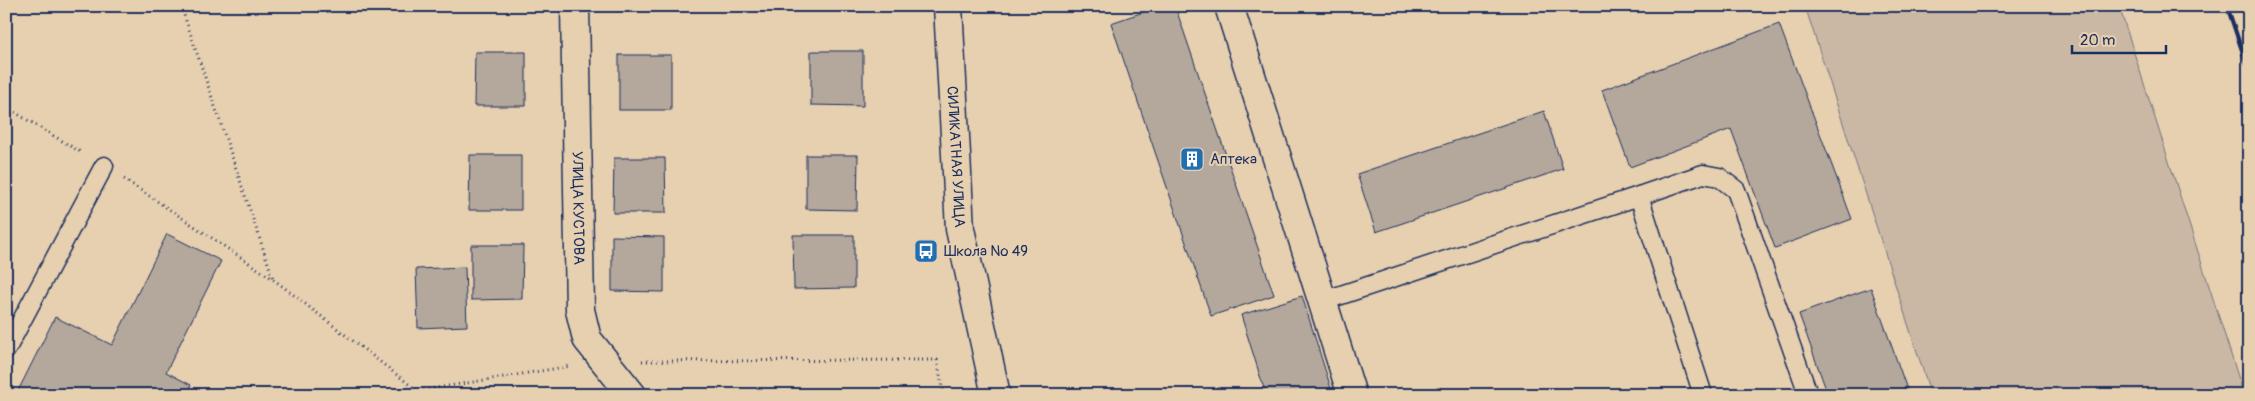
<svg xmlns="http://www.w3.org/2000/svg" width="2255" height="401" font-family="Pangolin,sans-serif">
<style>
.green{fill:#cab8a4;stroke:#727481}
.building{fill:#b4a89c;stroke:#1b2f5e}
.lines{fill:none;stroke-linecap:round;stroke-linejoin:round}
.service-casing{stroke:#1b2f5e;stroke-width:21}
.minor-casing{stroke:#1b2f5e;stroke-width:31}
.tertiary-casing{stroke:#1b2f5e;stroke-width:31}
.path{stroke:#1b2f5e;stroke-width:3;stroke-dasharray:1 4;stroke-linecap:butt}
.service{stroke:#e7d0b0;stroke-width:18}
.minor{stroke:#e7d0b0;stroke-width:28}
.tertiary{stroke:#e7d0b0;stroke-width:28}
.rail{stroke:#1b2f5e;stroke-width:4}
.labels{text-anchor:middle;stroke-width:4;stroke-linejoin:round;paint-order:stroke}
.street-label{font-size:15px;fill:#1b2f5e;stroke:#e7d0b0}
.poi-label{font-size:15px;fill:#1b2f5e;stroke:#e7d0b0;text-anchor:start}
</style>
<rect width="100%" height="100%" fill="#e7d0b0"/>
<filter id="ink" filterUnits="userSpaceOnUse"><feTurbulence type="fractalNoise" baseFrequency=".02" numOctaves="2"/><feDisplacementMap in="SourceGraphic" scale="10" xChannelSelector="R" yChannelSelector="G"/><feConvolveMatrix kernelMatrix="1 2 1 2 8 2 1 2 1" color-interpolation-filters="sRGB"/></filter>
<g filter="url(#ink)">
<path class="green" d="M1805,6H2119L2244,395H1931Z"/>
<g class="building">
<path d="M1161,6H1175L1274,295L1211,316L1111,23Z"/>
<path d="M1779,24L1852,219L1775,248L1731,129L1630,167L1602,90Z"/>
<path d="M811,51H863V106L811,105Z"/>
<path d="M475,52H526V106H474Z"/>
<rect x="619" y="55" width="52" height="55"/>
<path d="M1544,111L1563,169L1376,232L1357,174Z"/>
<path d="M470,155H521V210H469Z"/>
<path d="M806,155H858L857,210L806,209Z"/>
<path d="M614,158H665L666,213H613Z"/>
<path d="M167,234L221,261L166,372L191,385L186,395H16L55,317L112,345Z"/>
<path d="M793,235H854V288L794,289Z"/>
<path d="M612,236L664,237V292L612,291Z"/>
<path d="M471,245H523L522,299L471,300Z"/>
<path d="M465,267L467,326L418,328L416,269Z"/>
<path d="M1871,288L1909,395H1828L1799,314Z"/>
<path d="M1302,296L1333,395H1266L1241,315Z"/>
</g>
<g class="lines">
<g class="service-casing">
<g id="service">
<path d="M1639,196L1703,174L1719,177L1736,190L1806,388L1807,395"/>
<path d="M1323,301L1639,196L1703,395"/>
<path d="M6,350L104,166"/>
</g>
</g>
<g class="minor-casing">
<g id="minor">
<path id="s1" d="M575,6L580,310L587,339L632,395"/>
<path d="M1229,6L1352,395"/>
</g>
</g>
<g class="tertiary-casing">
<g id="tertiary">
<path id="s2" d="M948,6L960,229L996,395"/>
</g>
</g>
<g class="path">
<path d="M181,6L273,278"/>
<path d="M6,107L82,153"/>
<path d="M124,179L273,279L423,395"/>
<path d="M642,361L937,360L944,395"/>
<path d="M404,395L418,391L571,366"/>
</g>
<use href="#service" class="service"/>
<use href="#minor" class="minor"/>
<use href="#tertiary" class="tertiary"/>
<path class="rail" d="M2227,6L2249,71"/>
</g>
</g>
<defs>
<g id="building-square" transform="scale(1.25)"><rect x="-9" y="-9" width="18" height="18" rx="4" fill="#1f6fb2" stroke="#e7d0b0"/><path d="M-4-6H4V6H1V3H-1V6H-4ZM-2.5-4.3h1.7v1.8h-1.7ZM.8-4.3h1.7v1.8H.8ZM-2.5-1h1.7V.8h-1.7ZM.8-1h1.7V.8H.8Z" fill="#fff"/></g>
<g id="bus-square" transform="scale(1.25)"><rect x="-9" y="-9" width="18" height="18" rx="4" fill="#1f6fb2" stroke="#e7d0b0"/><path d="M-5-6H5V4H4V6H2V4H-2V6H-4V4H-5ZM-3.5-4V0h7V-4ZM-3.5 1.2v1.5H-2V1.2ZM2 1.2v1.5H3.5V1.2Z" fill="#fff"/></g>
</defs>
<g fill-rule="evenodd">
<use href="#building-square" x="1192" y="159"/>
<use href="#bus-square" x="926" y="251"/>
</g>
<g class="labels">
<g class="street-label">
<text dy="5" stroke="none"><textPath href="#s2" startOffset="151">СИЛИКАТНАЯ УЛИЦА</textPath></text>
<text dy="5" stroke="none"><textPath href="#s1" startOffset="202">УЛИЦА КУСТОВА</textPath></text>
</g>
<g class="poi-label">
<text x="1210" y="164">Аптека</text>
<text x="944" y="256">Школа № 49</text>
</g>
</g>
<rect width="2255" height="401" fill="none" stroke="#e7d0b0" stroke-width="25"/>
<rect x="12" y="12" width="2230" height="376" fill="none" stroke="#1b2f5e" stroke-width="2" filter="url(#ink)"/>
<path d="M2072 45v8h94v-8" fill="none" stroke="#1b2f5e" stroke-width="2.5"/>
<text x="2080" y="45" font-size="15" fill="#1b2f5e" stroke="#e7d0b0" stroke-width="4" paint-order="stroke">20 m</text>
</svg>
